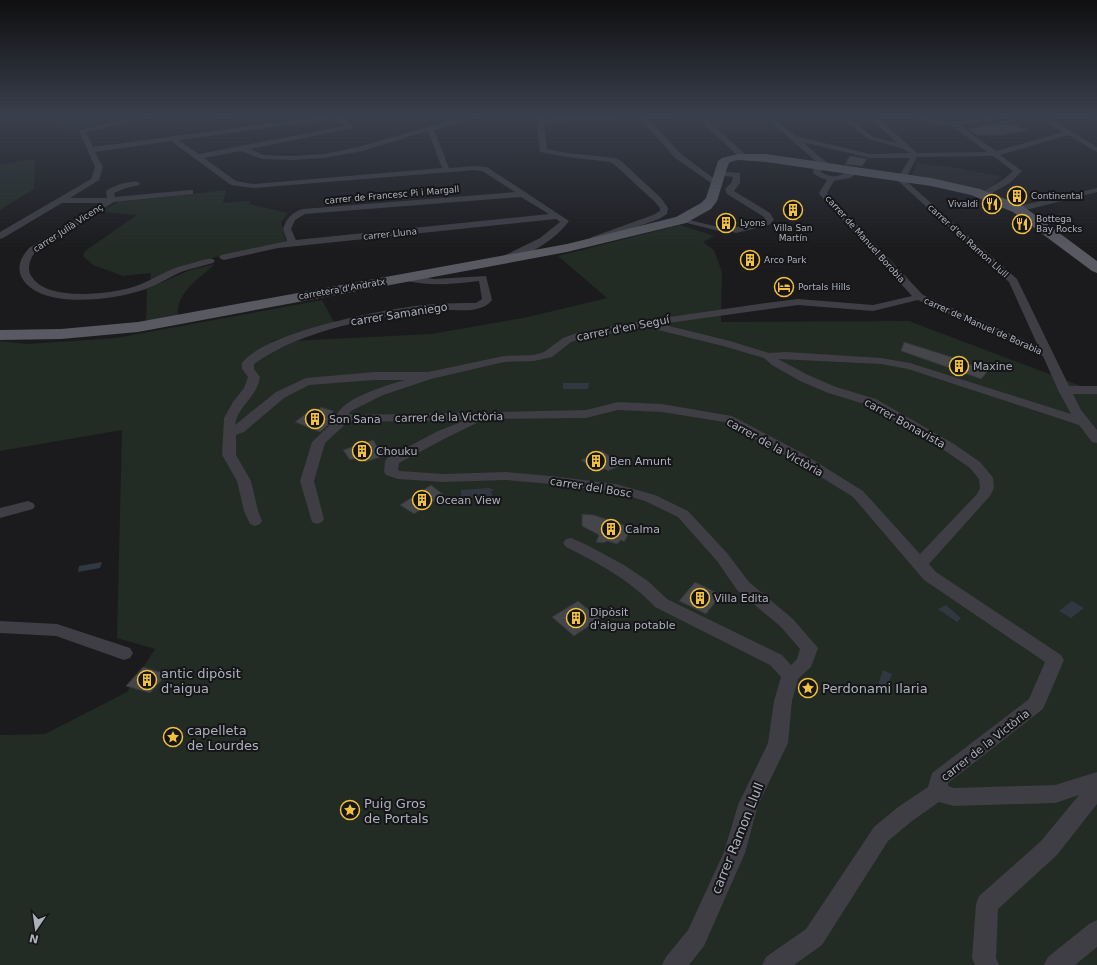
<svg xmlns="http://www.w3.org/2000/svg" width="1097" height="965" font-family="'DejaVu Sans',sans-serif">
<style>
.built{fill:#27272a}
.green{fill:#222b24}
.water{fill:#303941}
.building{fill:#45464a;stroke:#353539}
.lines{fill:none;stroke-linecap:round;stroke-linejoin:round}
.pedestrian{fill:#3e3e44;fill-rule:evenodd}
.minor{fill:#3e3e44;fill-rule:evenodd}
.primary{fill:#585961;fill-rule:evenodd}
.labels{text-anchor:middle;stroke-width:4;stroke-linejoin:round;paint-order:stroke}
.far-street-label{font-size:9px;fill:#adb1bc;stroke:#161618}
.far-poi-label{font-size:9px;fill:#adb1bc;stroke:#161618;text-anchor:start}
.street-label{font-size:11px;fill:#adb1bc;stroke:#161618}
.poi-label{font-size:11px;fill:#adb1bc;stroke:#161618;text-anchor:start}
.near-poi-label{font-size:13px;fill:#adb1bc;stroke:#161618;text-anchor:start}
.near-street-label{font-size:13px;fill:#adb1bc;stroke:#161618}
</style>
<rect width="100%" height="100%" fill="#1b1b1d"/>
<g class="built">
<path d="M763,115L781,129L721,132L704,116Z"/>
<path d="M916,163L951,167L1001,176L993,186L985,191L911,176L915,170Z"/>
</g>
<g class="green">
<path d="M0,115H80L103,124L69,132C49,118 25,116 0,115Z"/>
<path d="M35,159L34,189L0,210V165Z"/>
<path d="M226,190L223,203L250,201V204L288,213L281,222L286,242C239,251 193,260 150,281L151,273L123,276L93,265L83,256L85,251L137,215L101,212L118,202Z"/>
<path d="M680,225L714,236L703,242L714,250L722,272L721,322L909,321L1097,392V965H0V735L45,734L127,692L155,649L117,638L122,430L0,451V341L27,344L116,338L322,300L334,322L270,342L431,334L528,317L607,298L558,256Z"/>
<path d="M215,264C200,278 175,293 178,316L146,322L147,289L190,270Z"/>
</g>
<g class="water">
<path d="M563,383H589L588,389H563Z"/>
<path d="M489,488L495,490L491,491L492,496L487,500L461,496V490Z"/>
<path d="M102,562L100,568L78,572L79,566Z"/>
<path d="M1072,601L1084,608L1071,618L1059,611Z"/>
<path d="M946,605L961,618L957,622L938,609Z"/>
<path d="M883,670L892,674L887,688L878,685Z"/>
</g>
<g class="building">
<path d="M1004,122L1028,130L1002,135H977L968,129Z"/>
<path d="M850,156L866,159H867L862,166L845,164Z"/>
<path d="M904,342L961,360L960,361L988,371L981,379L901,351Z"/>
<path d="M321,407L333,411L330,423L320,432L295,422L313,408L318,411Z"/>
<path d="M373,440L384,456L365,462L364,460L360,461L357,458L350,460L343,450Z"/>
<path d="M602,451L611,457L609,458L619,466L608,471L605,469L597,472L581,460Z"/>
<path d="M431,485L444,495L414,514L400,505Z"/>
<path d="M582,514L594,515L632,528L624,542L621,540L617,544L607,541L604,543L596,542L599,535L582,526Z"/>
<path d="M695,582L721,595L706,614L679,601Z"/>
<path d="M578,601L600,619L574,636L552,617Z"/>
<path d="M143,667L167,674L150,693L126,686Z"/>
</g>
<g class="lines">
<path class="pedestrian" d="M681,218L727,229L736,228L739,230L727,233L679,221V219Z"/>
<g class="minor">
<path d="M148,115H159L86,132L93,147L334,115H350L342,118L353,126V128L250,149L263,155L291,156L324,154L358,147L470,115H480L479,116L434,130L449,168L475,166L487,167L569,221C555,241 524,258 500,264L495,261L497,259L540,238L560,222L556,219L278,248L224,260L221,259L219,257L221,255L287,241L283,229C286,219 292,212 303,209L515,192L482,171L475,170L253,188L231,185L171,141L95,152L103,167L99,180L70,198H107L106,192L107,190L120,184L136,181L140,183L139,185L126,188L114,193L115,197L190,190H193V194L114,202L35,252C30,259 26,269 32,277C47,302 113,294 136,286C150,281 162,273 175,268C183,265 191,264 199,261C204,260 208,258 213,259L215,261L213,263C203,266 192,268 181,272C168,278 156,286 143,290C114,300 40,310 22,278C16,267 21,257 29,248L102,203H62L3,238L0,239V232L91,179L95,167L79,131L80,130ZM335,119L345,126L199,154L178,140ZM428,131L442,168L253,184L236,181L204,158L241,151L262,159L291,160L324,158L362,151ZM521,197L549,214L296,240L291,229L295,220L305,214Z"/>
<path d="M209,115H239L236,117H212Z"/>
<path d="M536,115H542L543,118L638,115H702L747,156L743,158H740L696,116L648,118L681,154L720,183L721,185L717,187L675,158L641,119L544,122L547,149L567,153L615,158L621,161L661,198L668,208L667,214L659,219L595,242L592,241L590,239L592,237L653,215L660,211V208L655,202L615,165L610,162L567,157L540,152Z"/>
<path d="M763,115H770L795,136L870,154L909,153L904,149L869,139L837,115H844L873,137L897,143L867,115H926L929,119L954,122L998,115H1012L1009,117L960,125L996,151L1063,132L1035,115H1086L1097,117V121L1082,118L1048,117L1097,147V152L1068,135L1000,155L1022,171L1010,183L985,197H982L978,195L1004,179L1013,171L993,156L917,157L905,180L1017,279L1069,386H1097V394H1073L1081,410L1097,430V443L1092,442L1079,425L908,369L881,364L778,359L808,375L836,387L876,399L954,444L980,462L991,475L993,478L994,488L990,496L929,564L936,572L1061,655L1064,660L1043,709L948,783V786L954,788L1055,785L1097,772V804L1057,855L998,909L996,958L999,965H975L972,958L976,904L979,896L1041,841L1079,795L1055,803L954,806L939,802L912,821L888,841L822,945L794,965H762L766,957L806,929L874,827L898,807L928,787L932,773L1029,699L1045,662L924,580L853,497L792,459L724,422L662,412L618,410L586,418L485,419L448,437L399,463L398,470L400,471L444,474L506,472L551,476L616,484L655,495L688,511L727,553L749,582L793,619L818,648L811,667L798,679L792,701L788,743L758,805L745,853L704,946L689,965H662L666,957L688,930L724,852L738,805L768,743L774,701L781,677L770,665L655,607C630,580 598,563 566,547L563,543L566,539L571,538L587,545L624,565L648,581L667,599L782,655L791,665L797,659L800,649L781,627L737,590L717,561L678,517L645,501L615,492L551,484L506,480L444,482L398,479L386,475L384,472L385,461L387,458L438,431L466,420L348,422L325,443L314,481L324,519L322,522L317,524L312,522L300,481L312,442L338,417L337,414C348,396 385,386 405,380H374L309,385L284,398L244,432L236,435V455L251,481L258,511L262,521L260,524L255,526L250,524L244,511L237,481L222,455L224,418L233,402L244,388L248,377L242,369V363C265,331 396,306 436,304C449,303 463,303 476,303L482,299L479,281C453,284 429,287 404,280L402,278L404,276L407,275L434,279L486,276L492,300C480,316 452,308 434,310C375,317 303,329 254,364V369L260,377C259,381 258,386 256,389C249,402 237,410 235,425L276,392L306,378L374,372H428L504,356L534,355L544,352L563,338L577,333L642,321L766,303L798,299L873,305L912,296L820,195L819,193L827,180L819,177L813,173V170L819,164ZM877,117L923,120L927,123L952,126L987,152L917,153ZM802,142L870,158H910L897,180L1009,282L1038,346L923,295L827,193L834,181L850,178L858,173V169C846,167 841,184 821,172L823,167L830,169V165ZM918,300L1043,356L1058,390L1071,414L910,363L881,358L786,352L769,353L730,341L661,324L798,305L873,311ZM646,327L723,346L764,358L772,365L800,381L828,393L868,405L944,450L970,468L979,479L980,488L977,494L920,554L863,491L802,453L732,416L662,404L618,402L586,410L353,415L349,414L351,411L383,395L431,379L504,362L534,361L552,357L571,342L580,339Z"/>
<path d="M716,171L740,173V183L734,191L770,213L774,220L769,225L736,233L733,232L732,230L733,228L765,219L764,217L727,194L725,189L732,182L733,177L716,175Z"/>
<path d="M1097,188V192L1018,212L1014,209L1015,207Z"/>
<path d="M28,501L33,503L35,506L33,509L0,518V508Z"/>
<path d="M0,621L57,624L130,648L133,653L130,658L124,660L56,636L0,633Z"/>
<path d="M1097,920V947L1075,965H1044L1048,957L1089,924Z"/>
</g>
<path class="primary" d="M738,154H766L931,178L980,189L1023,206L1097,261V273L1092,271L1013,212L971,195L931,186L766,162L738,160L730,162L728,165L717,201L711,209L686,223L567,252L138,332L61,339L0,340V330L61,329L138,322L567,244L676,217L701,203L706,198L718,161L722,158Z"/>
</g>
<linearGradient id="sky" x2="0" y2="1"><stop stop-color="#0f0f10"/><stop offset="0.46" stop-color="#393f4c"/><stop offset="1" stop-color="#393f4c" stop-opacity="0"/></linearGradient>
<rect width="1097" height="250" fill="url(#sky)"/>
<defs>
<g id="building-ring" transform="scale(1)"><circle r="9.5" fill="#161618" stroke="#f1c03e" stroke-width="1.5"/><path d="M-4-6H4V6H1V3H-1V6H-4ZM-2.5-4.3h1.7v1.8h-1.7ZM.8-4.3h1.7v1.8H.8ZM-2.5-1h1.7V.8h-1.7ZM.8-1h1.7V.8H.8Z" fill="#f1c03e"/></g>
<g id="restaurant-ring" transform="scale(1)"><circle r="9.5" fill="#161618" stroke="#f1c03e" stroke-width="1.5"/><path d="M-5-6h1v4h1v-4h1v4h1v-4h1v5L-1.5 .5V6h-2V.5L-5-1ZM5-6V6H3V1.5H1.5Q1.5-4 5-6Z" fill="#f1c03e"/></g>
<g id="hotel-ring" transform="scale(1)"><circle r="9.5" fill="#161618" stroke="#f1c03e" stroke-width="1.5"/><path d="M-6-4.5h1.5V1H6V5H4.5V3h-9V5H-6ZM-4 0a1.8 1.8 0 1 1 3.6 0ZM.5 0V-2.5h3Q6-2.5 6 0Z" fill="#f1c03e"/></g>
<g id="sight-ring" transform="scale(1)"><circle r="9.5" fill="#161618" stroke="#f1c03e" stroke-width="1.5"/><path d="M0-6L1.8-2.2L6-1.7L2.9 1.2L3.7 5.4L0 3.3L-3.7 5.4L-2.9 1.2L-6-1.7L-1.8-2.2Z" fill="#f1c03e"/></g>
</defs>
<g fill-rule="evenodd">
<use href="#building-ring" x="1017" y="196"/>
<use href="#restaurant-ring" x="992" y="204"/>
<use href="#building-ring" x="793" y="210"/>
<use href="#building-ring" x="726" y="223"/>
<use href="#restaurant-ring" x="1022" y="224"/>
<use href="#building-ring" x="750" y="260"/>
<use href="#hotel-ring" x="784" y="287"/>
<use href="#building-ring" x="959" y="366"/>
<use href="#building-ring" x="315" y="419"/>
<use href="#building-ring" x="362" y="451"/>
<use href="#building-ring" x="596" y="461"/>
<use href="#building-ring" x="422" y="500"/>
<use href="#building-ring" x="611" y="529"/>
<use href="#building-ring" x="700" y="598"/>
<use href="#building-ring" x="576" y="618"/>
<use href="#building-ring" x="147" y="680"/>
<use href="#sight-ring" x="808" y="688"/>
<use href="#sight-ring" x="173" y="737"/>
<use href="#sight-ring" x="350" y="810"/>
</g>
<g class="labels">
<g class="far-street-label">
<text transform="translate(392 195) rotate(-5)" y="3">carrer de Francesc Pi i Margall</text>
<text transform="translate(68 228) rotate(-33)" y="3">carrer Julià Vicenç</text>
<text transform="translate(390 234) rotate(-6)" y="3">carrer Lluna</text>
<text transform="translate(865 239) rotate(48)" y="3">carrer de Manuel Borobia</text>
<text transform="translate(968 241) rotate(42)" y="3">carrer d'en Ramon Llull</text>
<text transform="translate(342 289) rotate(-10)" y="3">carretera d'Andratx</text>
<text transform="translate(983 326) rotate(24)" y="3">carrer de Manuel de Borabia</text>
</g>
<g class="far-poi-label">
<text x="1031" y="199">Continental</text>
<text x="978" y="207" text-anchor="end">Vivaldi</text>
<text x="1036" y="222">Bottega<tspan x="1036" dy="10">Bay Rocks</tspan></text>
<text x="740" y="226">Lyons</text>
<text x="793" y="231" text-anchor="middle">Villa San<tspan x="793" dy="10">Martín</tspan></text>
<text x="764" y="263">Arco Park</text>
<text x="798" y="290">Portals Hills</text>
</g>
<g class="street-label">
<text transform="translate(399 314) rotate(-9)" y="4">carrer Samaniego</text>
<text transform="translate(623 328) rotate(-11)" y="4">carrer d'en Seguí</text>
<text transform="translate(449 417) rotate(-1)" y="4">carrer de la Victòria</text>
<text transform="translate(905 423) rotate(29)" y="4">carrer Bonavista</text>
<text transform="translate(775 447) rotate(29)" y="4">carrer de la Victòria</text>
<text transform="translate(591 487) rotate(9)" y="4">carrer del Bosc</text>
<text transform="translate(985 745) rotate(-38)" y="4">carrer de la Victòria</text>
</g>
<g class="poi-label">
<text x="973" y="370">Maxine</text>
<text x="329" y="423">Son Sana</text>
<text x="376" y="455">Chouku</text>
<text x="610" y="465">Ben Amunt</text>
<text x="436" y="504">Ocean View</text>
<text x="625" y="533">Calma</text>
<text x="714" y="602">Villa Edita</text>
<text x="590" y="616">Dipòsit<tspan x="590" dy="13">d'aigua potable</tspan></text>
</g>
<g class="near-poi-label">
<text x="161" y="678">antic dipòsit<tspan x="161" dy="15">d'aigua</tspan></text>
<text x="822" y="693">Perdonami Ilaria</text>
<text x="187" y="735">capelleta<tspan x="187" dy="15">de Lourdes</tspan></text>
<text x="364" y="808">Puig Gros<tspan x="364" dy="15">de Portals</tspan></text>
</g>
<g class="near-street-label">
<text transform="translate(737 838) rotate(-68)" y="5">carrer Ramon Llull</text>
</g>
</g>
<g transform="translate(36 929) rotate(193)" stroke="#161618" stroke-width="3" paint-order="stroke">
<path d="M0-3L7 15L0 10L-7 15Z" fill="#adb1bc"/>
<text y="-6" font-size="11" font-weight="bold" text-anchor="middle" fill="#adb1bc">N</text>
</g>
</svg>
